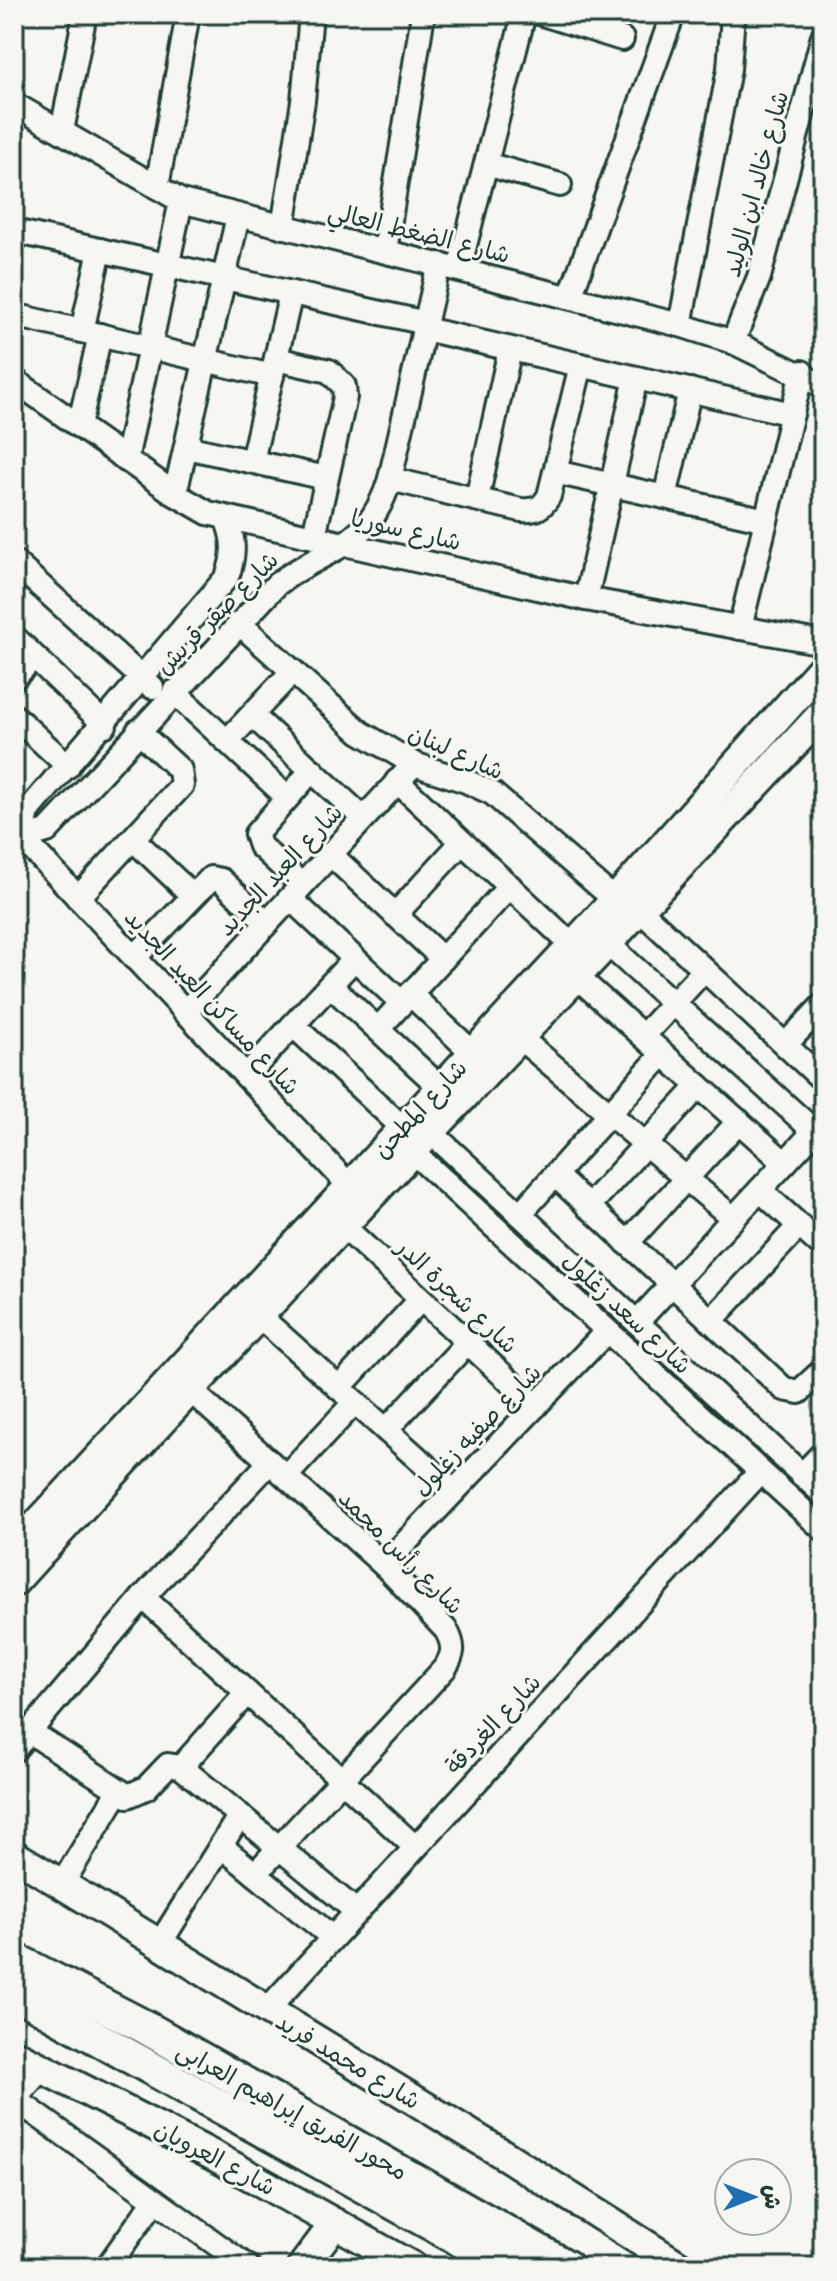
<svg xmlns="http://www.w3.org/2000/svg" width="837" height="2281" font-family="Mynerve,'Playpen Sans Arabic',sans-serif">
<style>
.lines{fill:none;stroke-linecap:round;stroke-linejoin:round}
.minor-casing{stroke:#1f3d34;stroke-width:28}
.tertiary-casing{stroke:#1f3d34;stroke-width:34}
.secondary-casing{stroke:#1f3d34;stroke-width:38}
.minor{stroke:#f6f6f2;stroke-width:22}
.tertiary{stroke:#f6f6f2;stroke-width:28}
.secondary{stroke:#f6f6f2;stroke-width:32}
.labels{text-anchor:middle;stroke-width:6;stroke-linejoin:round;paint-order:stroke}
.street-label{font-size:24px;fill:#1f3d34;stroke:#f6f6f2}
</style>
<rect width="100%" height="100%" fill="#f6f6f2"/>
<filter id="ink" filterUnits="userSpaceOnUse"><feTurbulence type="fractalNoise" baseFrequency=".0125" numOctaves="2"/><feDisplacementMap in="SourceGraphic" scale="16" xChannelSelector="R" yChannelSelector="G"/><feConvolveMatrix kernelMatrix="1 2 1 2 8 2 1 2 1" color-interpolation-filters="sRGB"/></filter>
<g filter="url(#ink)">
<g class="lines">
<g class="minor-casing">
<g id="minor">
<path d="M542,14L622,39"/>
<path d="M14,104L181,201L680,325L733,342L823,386"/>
<path d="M62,131L85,14"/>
<path d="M486,164L560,185"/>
<path d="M157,187L188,14"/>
<path d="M283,227L303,101L311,14"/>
<path d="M14,231L426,323"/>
<path d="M385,251L423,14"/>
<path d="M459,269L524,14"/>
<path d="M570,297L673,14"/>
<path d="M14,315L272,376"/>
<path d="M680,325L729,69L733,14"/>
<path d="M425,329L792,414"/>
<path d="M82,331L100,250"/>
<path d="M733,342L759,277L823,36"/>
<path d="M276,359L329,371L344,386L345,397L314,536"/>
<path d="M14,380L175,494L208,513L586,599L823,643"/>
<path d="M79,426L100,335"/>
<path d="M186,447L326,478"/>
<path d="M126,460L181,201"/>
<path d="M252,461L291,293"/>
<path d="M555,472L766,520"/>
<path d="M390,479L521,510C536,511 542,508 549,496L581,365"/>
<path d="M175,494L238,216"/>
<path d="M665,497L690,390"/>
<path d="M477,499L510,349"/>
<path d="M14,562L152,687"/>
<path d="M586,599L636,378"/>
<path d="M239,623L360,732L414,764L466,781L492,793L615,900"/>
<path d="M740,628L802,372"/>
<path d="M14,637L105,725"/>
<path d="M14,678L34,657"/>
<path d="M174,692L287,797"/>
<path d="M252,715L363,818"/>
<path d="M14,716L68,766"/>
<path d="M227,741L293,671"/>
<path d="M397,781L573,946"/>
<path d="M22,838L361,1198"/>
<path d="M22,838L28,811L227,577C235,555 235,540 226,518"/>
<path d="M133,839L192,895"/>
<path d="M14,845L22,838L47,831L277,584C329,545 369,549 390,479L439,264"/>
<path d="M330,854L443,959"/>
<path d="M302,885L260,846L256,834L312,770"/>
<path d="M78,898L182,785L180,770L138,731"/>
<path d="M290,898L402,1003"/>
<path d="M640,910L823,1080"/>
<path d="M395,915L462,842"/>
<path d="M608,944L814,1131"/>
<path d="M134,958L211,878L221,880L267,923"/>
<path d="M577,977L785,1163"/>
<path d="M330,985L441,1088"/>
<path d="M410,994L473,1053"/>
<path d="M185,1012L414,764"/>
<path d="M293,1025L403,1128"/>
<path d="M378,1029L510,886"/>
<path d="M643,1036L704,970"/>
<path d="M520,1038L733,1218"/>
<path d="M785,1045L823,1005"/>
<path d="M246,1076L354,959"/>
<path d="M421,1123L823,1494"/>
<path d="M402,1142L823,1529"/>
<path d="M555,1175L784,1389L799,1392L823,1370"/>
<path d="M760,1190L823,1247"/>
<path d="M588,1207L699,1086"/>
<path d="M520,1214L663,1054"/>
<path d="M342,1225L536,1406"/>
<path d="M627,1243L739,1121"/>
<path d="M258,1315L454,1491"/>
<path d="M711,1321L799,1226"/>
<path d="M637,1322L823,1122"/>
<path d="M339,1388L421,1299"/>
<path d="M189,1389L384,1565L446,1630C455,1646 454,1655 444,1669L255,1874"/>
<path d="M386,1430L468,1342"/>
<path d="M802,1475L823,1453"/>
<path d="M286,1476L355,1402"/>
<path d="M384,1565L607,1331"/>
<path d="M143,1597L415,1847"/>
<path d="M30,1732L128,1796L146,1788L168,1765L181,1767L356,1911"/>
<path d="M14,1750L143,1597L270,1462"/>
<path d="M181,1767L247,1693"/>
<path d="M221,1846L332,1937"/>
<path d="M62,1884L118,1792"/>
<path d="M159,1945L240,1815"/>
<path d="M265,2012L760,1472"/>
<path d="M15,2099L248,2267"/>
<path d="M14,2100L42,2068"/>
<path d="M107,2267L155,2200"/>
</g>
</g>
<g class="tertiary-casing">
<g id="tertiary">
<path d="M14,1549L615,900L823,667"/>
<path d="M14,1582C280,1289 553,1003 823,713"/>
<path d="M14,1855L506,2156L681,2267"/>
<path d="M14,2054L218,2158L413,2267"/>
<path d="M302,2267L335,2223"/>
</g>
</g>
<g class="secondary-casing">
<g id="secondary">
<path d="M14,1959L145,2027L567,2267"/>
<path d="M14,1992L509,2267"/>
</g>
</g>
<use href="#minor" class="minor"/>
<use href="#tertiary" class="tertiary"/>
<use href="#secondary" class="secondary"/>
</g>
</g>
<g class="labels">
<g class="street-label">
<text transform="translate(756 184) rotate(-75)" y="8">شارع خالد ابن الوليد</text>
<text transform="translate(419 233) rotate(14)" y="8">شارع الضغط العالي</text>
<text transform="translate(406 530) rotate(13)" y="8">شارع سوريا</text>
<text transform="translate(217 613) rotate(-45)" y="8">شارع صقر قريش</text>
<text transform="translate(456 752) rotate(24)" y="8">شارع لبنان</text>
<text transform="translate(280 870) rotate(-47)" y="8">شارع العبد الجديد</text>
<text transform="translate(212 1002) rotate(47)" y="8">شارع مساكن العبد الجديد</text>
<text transform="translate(420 1109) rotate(-47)" y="8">شارع المطحن</text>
<text transform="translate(457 1296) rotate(43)" y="8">شارع شجرة الدر</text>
<text transform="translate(627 1313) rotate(43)" y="8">شارع سعد زغلول</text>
<text transform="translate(477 1430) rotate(-46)" y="8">شارع صفيه زغلول</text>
<text transform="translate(401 1552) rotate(45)" y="8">شارع رأس محمد</text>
<text transform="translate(493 1724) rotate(-47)" y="8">شارع الغردقة</text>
<text transform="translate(348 2061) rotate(31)" y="8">شارع محمد فريد</text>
<text transform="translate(292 2111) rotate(29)" y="8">محور الفريق إبراهيم العرابى</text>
<text transform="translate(215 2158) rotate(28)" y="8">شارع العروبان</text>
</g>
</g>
<rect width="837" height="2281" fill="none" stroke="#f6f6f2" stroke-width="48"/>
<rect x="24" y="24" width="789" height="2233" fill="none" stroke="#1f3d34" stroke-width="3" filter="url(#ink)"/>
<g transform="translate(753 2197) rotate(90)"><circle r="38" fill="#f6f6f2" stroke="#a0aca6" stroke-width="2"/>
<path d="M0-6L14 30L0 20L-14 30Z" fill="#1f6fb2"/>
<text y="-12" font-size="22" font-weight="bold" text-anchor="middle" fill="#1f3d34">ش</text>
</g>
</svg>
